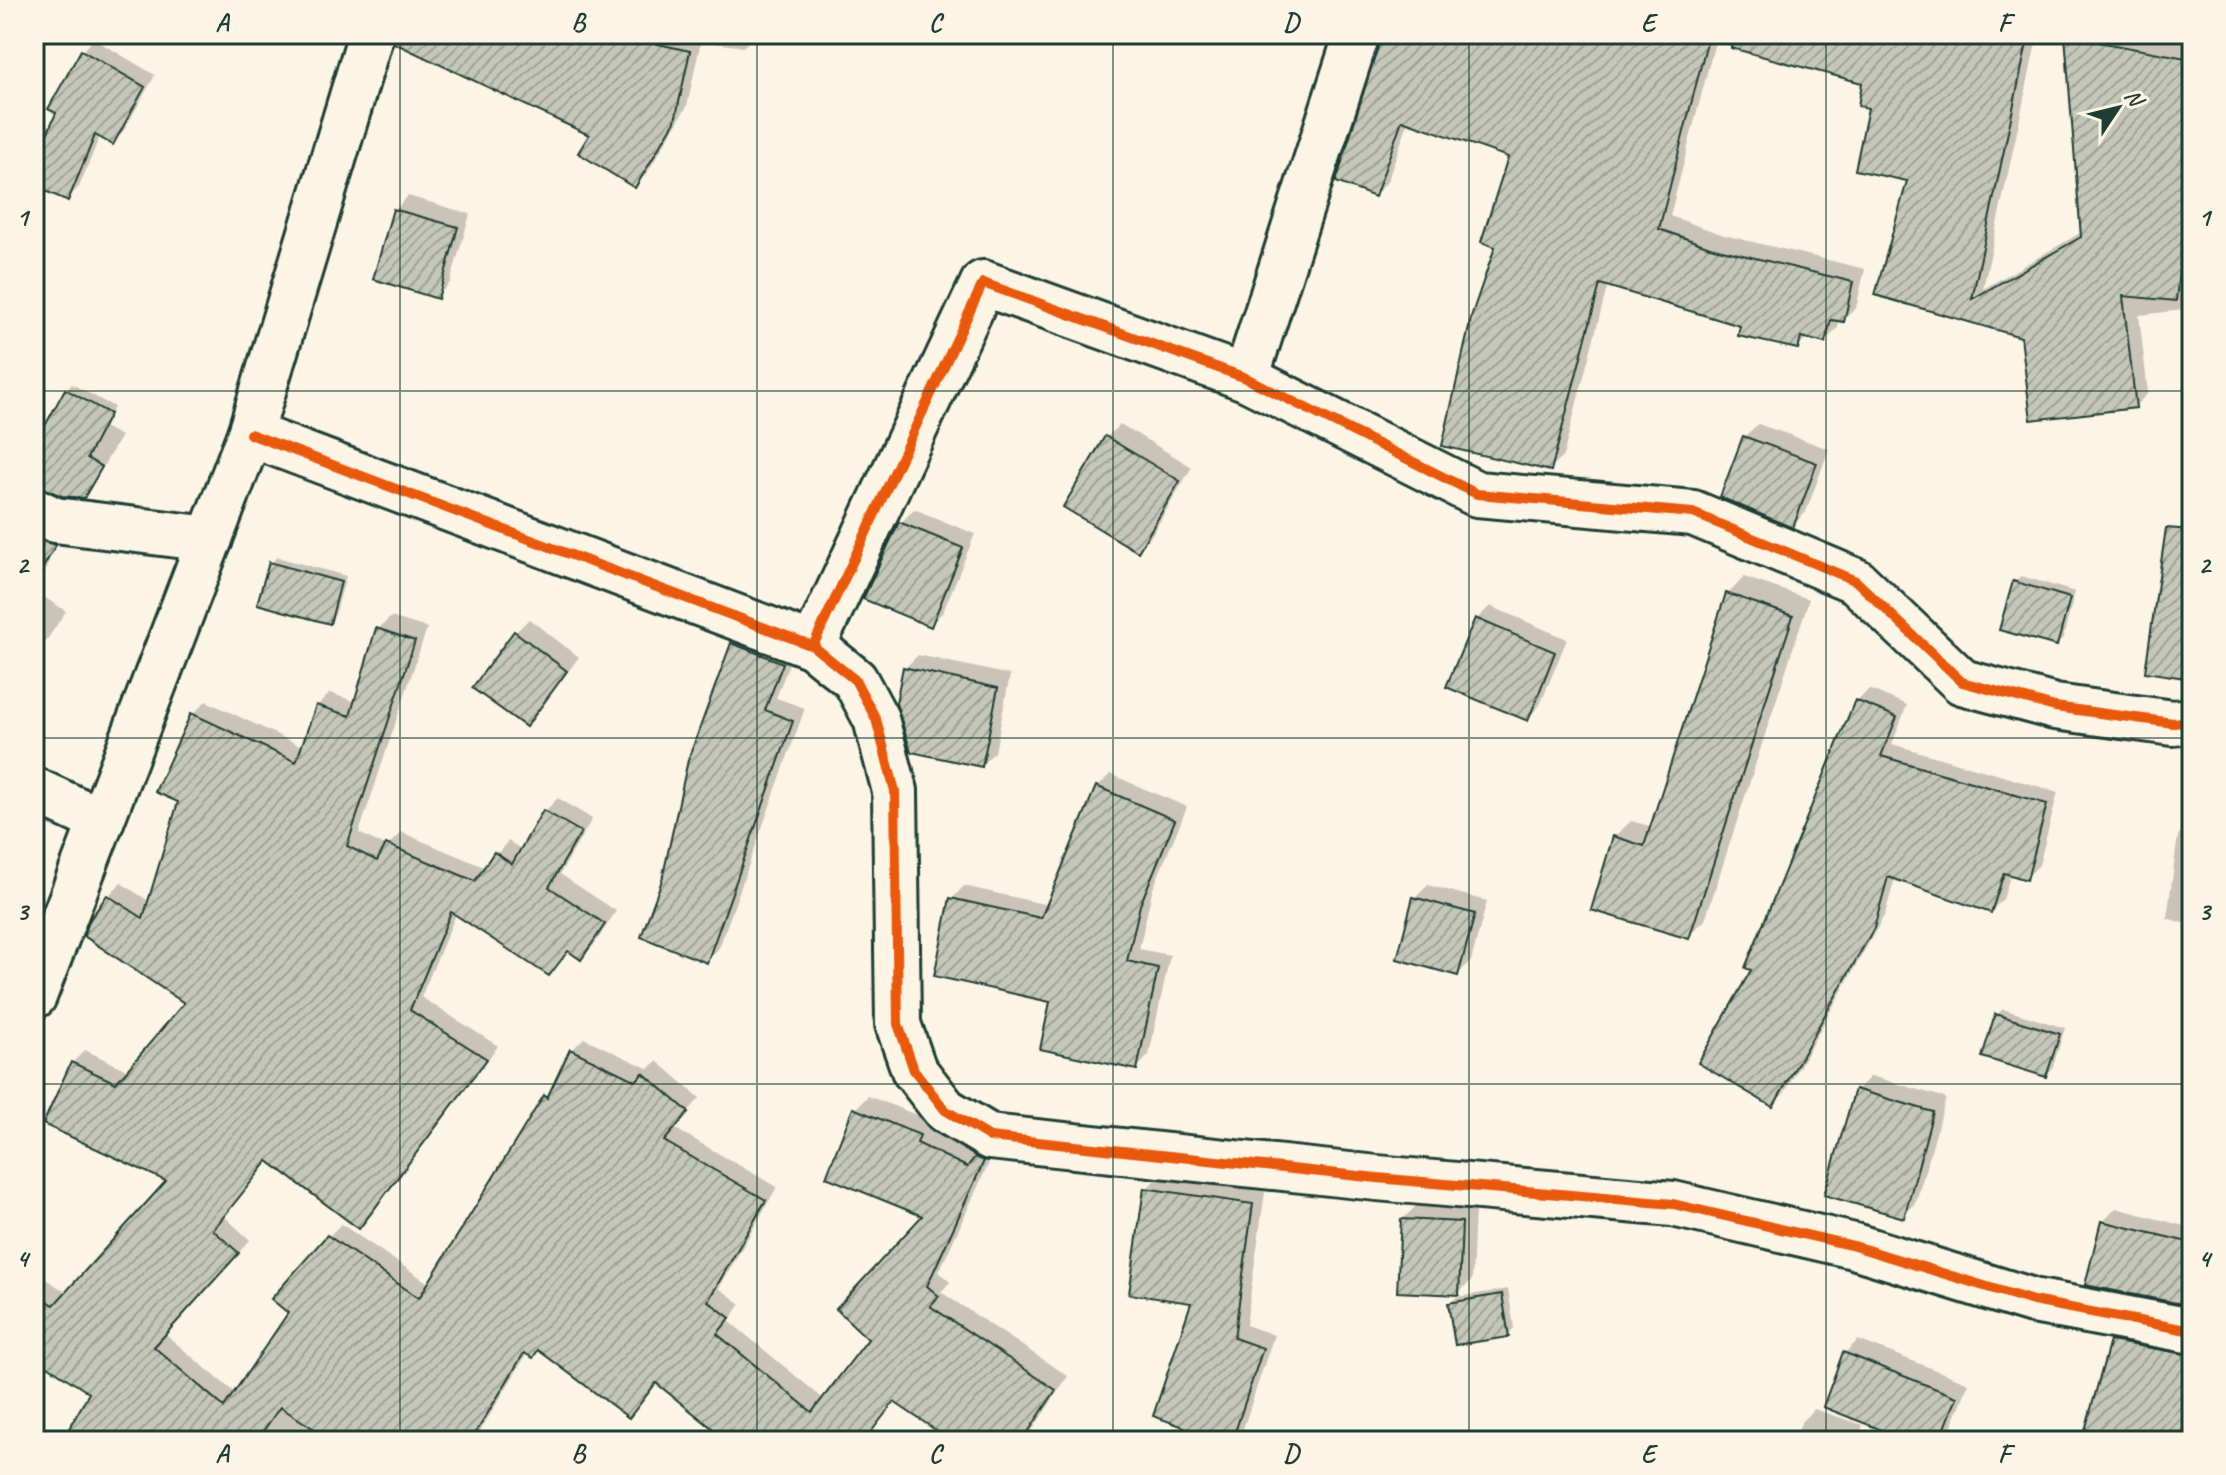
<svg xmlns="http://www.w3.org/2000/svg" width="2226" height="1475" font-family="Caveat,sans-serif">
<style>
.shadow{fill:#0003}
.building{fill:url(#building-hatch);stroke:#1f3d34;stroke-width:2}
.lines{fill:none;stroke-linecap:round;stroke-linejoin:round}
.street-casing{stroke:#1f3d34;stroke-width:50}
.secondary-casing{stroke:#1f3d34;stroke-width:50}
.street{stroke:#fcf5e5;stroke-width:44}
.secondary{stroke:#fcf5e5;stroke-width:44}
.cycleway-casing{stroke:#fcf5e5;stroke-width:15}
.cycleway{stroke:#e8590c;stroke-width:10}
.grid{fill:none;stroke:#1f3d34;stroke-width:2;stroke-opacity:0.55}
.neatline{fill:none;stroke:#1f3d34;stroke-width:3}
.grid-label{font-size:26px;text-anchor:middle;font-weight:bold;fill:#1f3d34}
</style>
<defs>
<pattern id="building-hatch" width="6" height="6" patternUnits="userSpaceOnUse" patternTransform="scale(2)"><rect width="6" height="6" fill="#c5c7b9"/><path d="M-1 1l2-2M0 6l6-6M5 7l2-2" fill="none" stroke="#9fa397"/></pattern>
</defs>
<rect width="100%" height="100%" fill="#fcf5e5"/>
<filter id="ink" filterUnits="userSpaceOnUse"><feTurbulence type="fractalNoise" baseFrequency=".0125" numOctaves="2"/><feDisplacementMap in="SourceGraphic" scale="16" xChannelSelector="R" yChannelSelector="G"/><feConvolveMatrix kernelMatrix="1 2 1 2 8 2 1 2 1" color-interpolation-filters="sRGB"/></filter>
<g filter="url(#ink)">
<g class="shadow">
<path d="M502,34H756L743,47L701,41L687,106L647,173L635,185Z"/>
<path d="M1383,34H2038L1983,289L2082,232L2068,37L2070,34H2135L2192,44V309L2139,315L2148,393L2135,406L2023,336L1878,293L1909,180L1871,106L1865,82L1715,42L1670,216L1724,235L1865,269L1856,308L1843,320L1839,319L1838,328L1825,341L1808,337L1798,347L1743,325L1608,284L1563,456L1550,469L1498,245L1510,156L1409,120L1387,182L1374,195Z"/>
<path d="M94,39L155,75L124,130L112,142L100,136L79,187L67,199L34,184V170L83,51Z"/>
<path d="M408,196L470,214L450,283L437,296L395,210Z"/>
<path d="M72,384L114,407L104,427L121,436L89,490L83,496L34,478V449L66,391Z"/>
<path d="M1120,424L1192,467L1151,536L1138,549L1107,437Z"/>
<path d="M1758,424L1829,449L1806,512L1793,525L1744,437Z"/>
<path d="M914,509L975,534L943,612L930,625L901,523Z"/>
<path d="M34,517L68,532L53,546L39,594L66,611L34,659Z"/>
<path d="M277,557L346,576L335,615L329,621L271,563Z"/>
<path d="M2021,576L2075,592L2063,638L2057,644L2015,582Z"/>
<path d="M1744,577L1809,599L1705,920L1688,936L1614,837L1631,821L1653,827L1728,594Z"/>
<path d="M1490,606L1567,639L1540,705L1527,719L1477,619Z"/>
<path d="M391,617L427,628L359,833L387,847L401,832L486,868L508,841L523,850L545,811L558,798L592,819L560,874L616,911L594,945L581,958L570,950L548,974L456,914L421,997L498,1046L372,1214L359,1227L269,1160L224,1216L250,1240L165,1334L235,1393L290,1313L328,1237L341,1224L430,1284L545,1097L554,1088L572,1050L584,1038L649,1069L657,1061L700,1098L674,1128L777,1187L719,1288L741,1304L729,1321L826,1401L869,1441H731L658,1381L628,1416L540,1349L533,1356L528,1352L474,1441H64L91,1392L34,1354V1272L68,1293L169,1180L72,1063L85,1050L129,1071L187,1002L108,896L121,883L150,902L180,801L193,714L206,701L303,747L317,706L330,693L356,702L378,629Z"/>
<path d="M529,619L579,657L539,711L526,724L516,632Z"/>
<path d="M746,632L794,650L776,698L805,708L719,948L707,961L664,881L733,644Z"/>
<path d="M918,655L1010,675L995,752L981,765L905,668Z"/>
<path d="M1869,689L1907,705L1892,744L2058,792L2039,865L2027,877L2011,873L2003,899L1991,911L1895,878L1885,914L1785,1092L1772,1105L1754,968L1857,702Z"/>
<path d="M1110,774L1187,807L1152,891L1139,949L1170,955L1149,1055L1137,1068L1052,1000L952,899L964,886L1048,905L1098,787Z"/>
<path d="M2190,823H2192V926L2167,918L2178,835Z"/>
<path d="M1428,885L1487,901L1471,961L1458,974L1415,898Z"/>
<path d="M2192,982V1018L2182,1015Z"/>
<path d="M2003,1009L2065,1028L2052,1069L2046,1075L1996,1015Z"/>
<path d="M1871,1076L1946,1098L1916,1202L1903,1216L1827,1193L1857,1090Z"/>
<path d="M868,1096L932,1121L929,1129L981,1154L996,1147L939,1272L950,1282L941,1292L1068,1376L1025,1441H956L871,1339L925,1215L855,1109Z"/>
<path d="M1159,1176L1265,1192L1246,1325L1274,1335L1239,1441H1197L1202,1431L1193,1301L1146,1189Z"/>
<path d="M1416,1206L1475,1209L1472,1280L1458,1293L1403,1219Z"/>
<path d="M2116,1208L2192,1228V1304L2103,1222Z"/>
<path d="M1508,1289L1514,1328L1508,1335L1450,1303L1457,1297Z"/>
<path d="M2125,1329L2192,1342L2191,1441H2084L2112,1342Z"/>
<path d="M1858,1340L1969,1383L1948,1436L1943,1441H1915L1845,1353Z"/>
<path d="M1814,1409L1863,1425L1858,1441H1795L1801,1422Z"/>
</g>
<g class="building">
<path d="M395,34H613L690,51L675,121L635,188L578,153L589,135L394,43Z"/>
<path d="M1381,34H1709L1659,229L1710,247L1853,282L1844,322L1831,320L1825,343L1801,337L1798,349L1738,336L1740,326L1600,284L1551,471L1442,446L1472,314L1495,247L1481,242L1508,157L1402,120L1375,197L1336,182Z"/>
<path d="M1733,34H2029L1972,299L2081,237L2065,36L2192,59V201L2186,200L2176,301L2123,296L2136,408L2031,420L2021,337L1875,295L1907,181L1855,170L1868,108L1858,106L1862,83L1731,48Z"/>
<path d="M81,50L145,87L113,145L95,135L68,201L34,186V165L56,113L48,109Z"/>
<path d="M393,209L458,227L438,299L373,279Z"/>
<path d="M65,389L110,414L87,458L102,467L84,498L62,496L34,485V446Z"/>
<path d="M1105,436L1180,481L1138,552L1063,507Z"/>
<path d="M1743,436L1817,463L1793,528L1720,497Z"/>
<path d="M899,522L963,548L931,627L863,599Z"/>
<path d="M2166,528L2192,530V679L2145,672Z"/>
<path d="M34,538L56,545L34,583Z"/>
<path d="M269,562L341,582L330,624L257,604Z"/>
<path d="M2013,581L2070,598L2057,646L1999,630Z"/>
<path d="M1726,593L1793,616L1689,939L1591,910L1613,836L1644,846Z"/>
<path d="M1475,618L1555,652L1528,721L1446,687Z"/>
<path d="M376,628L415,641L347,846L377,861L386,844L475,881L494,852L512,864L543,810L581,832L549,887L605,924L581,960L568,951L549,976L451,912L410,1010L487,1059L359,1229L268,1161L213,1230L239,1253L154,1347L224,1407L288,1313L271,1299L327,1235L419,1298L544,1095L547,1098L570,1049L636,1081L643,1073L689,1112L664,1141L766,1200L708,1301L730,1318L717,1334L812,1412L868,1339L836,1309L922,1216L826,1177L853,1108L920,1135L917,1143L967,1167L975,1157L984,1161L927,1286L939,1296L930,1306L1056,1390L1022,1441H952L894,1402L864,1441H728L656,1383L629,1418L538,1350L533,1358L524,1353L471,1441H333L280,1407L259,1437L264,1441H62L89,1393L34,1357V1293L54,1305L166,1181L43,1124L71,1062L116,1083L184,1003L84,936L89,921L107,895L143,918L178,802L155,792L191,713L296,762L316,705L350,716Z"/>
<path d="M514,631L567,671L526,727L472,688Z"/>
<path d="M731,643L783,663L765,710L793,721L707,963L641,937L662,880L688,760Z"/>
<path d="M903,667L998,688L982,767L911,752L896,703Z"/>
<path d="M1855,700L1897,717L1881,756L2047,804L2027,880L2004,873L1991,913L1888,877L1874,928L1773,1107L1698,1063L1751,970L1745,968Z"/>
<path d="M1096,786L1175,820L1140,905L1127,961L1158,968L1137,1070L1040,1049L1050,1002L934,976L950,898L1041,918Z"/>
<path d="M1413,897L1475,914L1458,976L1397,959Z"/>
<path d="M1995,1014L2060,1034L2046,1077L1982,1057Z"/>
<path d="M1855,1089L1933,1112L1904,1218L1824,1195Z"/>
<path d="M1144,1188L1253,1204L1234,1338L1263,1348L1232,1441H1223L1153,1416L1191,1303L1129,1294Z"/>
<path d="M1401,1219L1462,1222L1459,1295L1397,1292Z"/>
<path d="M2101,1221L2192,1243V1306L2085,1285Z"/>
<path d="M1502,1294L1509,1337L1455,1345L1448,1303Z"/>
<path d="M2110,1341L2192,1355V1441H2082Z"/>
<path d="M1843,1352L1957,1397L1940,1441H1910L1823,1407Z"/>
</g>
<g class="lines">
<g class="street-casing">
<g id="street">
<path d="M1246,378L1357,34"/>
<path d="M250,434L813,646L855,680L876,719L895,791L898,1024L914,1070L945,1110L990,1137L1377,1178L1673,1204L1854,1246L2033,1301L2192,1331"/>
<path d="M34,510L55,520L210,539"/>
<path d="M813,646L983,283L1246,378L1477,494L1693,513L1856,581L1962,682L2055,707L2173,723L2192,721"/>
<path d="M34,790L101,821"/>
</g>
</g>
<g class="secondary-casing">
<path id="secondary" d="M34,996L250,434L371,34"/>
</g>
<use href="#street" class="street"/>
<use href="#secondary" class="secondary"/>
<g class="cycleway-casing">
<g id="cycleway">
<path d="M250,434L813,646L855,680L876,719L895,791L898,1024L914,1070L945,1110L990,1137L1377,1178L1673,1204L1854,1246L2033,1301L2192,1331"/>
<path d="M813,646L983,283L1246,378L1477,494L1693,513L1856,581L1962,682L2055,707L2173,723L2192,721"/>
</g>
</g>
<use href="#cycleway" class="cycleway"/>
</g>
</g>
<path class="grid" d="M400,34V1441M757,34V1441M1113,34V1441M1469,34V1441M1826,34V1441M34,391H2192M34,738H2192M34,1084H2192"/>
<rect width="2226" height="1475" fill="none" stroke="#fcf5e5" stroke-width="88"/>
<g transform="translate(2118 108) rotate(55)" stroke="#fcf5e5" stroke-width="6" paint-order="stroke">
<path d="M0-6L14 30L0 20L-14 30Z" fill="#1f3d34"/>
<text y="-12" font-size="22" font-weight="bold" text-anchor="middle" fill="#1f3d34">N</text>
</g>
<rect x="44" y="44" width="2138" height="1387" class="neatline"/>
<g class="grid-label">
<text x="222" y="31">A</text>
<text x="578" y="31">B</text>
<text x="935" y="31">C</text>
<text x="1291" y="31">D</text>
<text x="1648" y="31">E</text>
<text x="2004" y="31">F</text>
<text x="22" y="226">1</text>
<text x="2204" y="226">1</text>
<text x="22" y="573">2</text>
<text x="2204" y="573">2</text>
<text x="22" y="920">3</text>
<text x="2204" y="920">3</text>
<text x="22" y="1267">4</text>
<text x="2204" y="1267">4</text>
<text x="222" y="1462">A</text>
<text x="578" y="1462">B</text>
<text x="935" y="1462">C</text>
<text x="1291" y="1462">D</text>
<text x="1648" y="1462">E</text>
<text x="2004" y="1462">F</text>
</g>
</svg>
